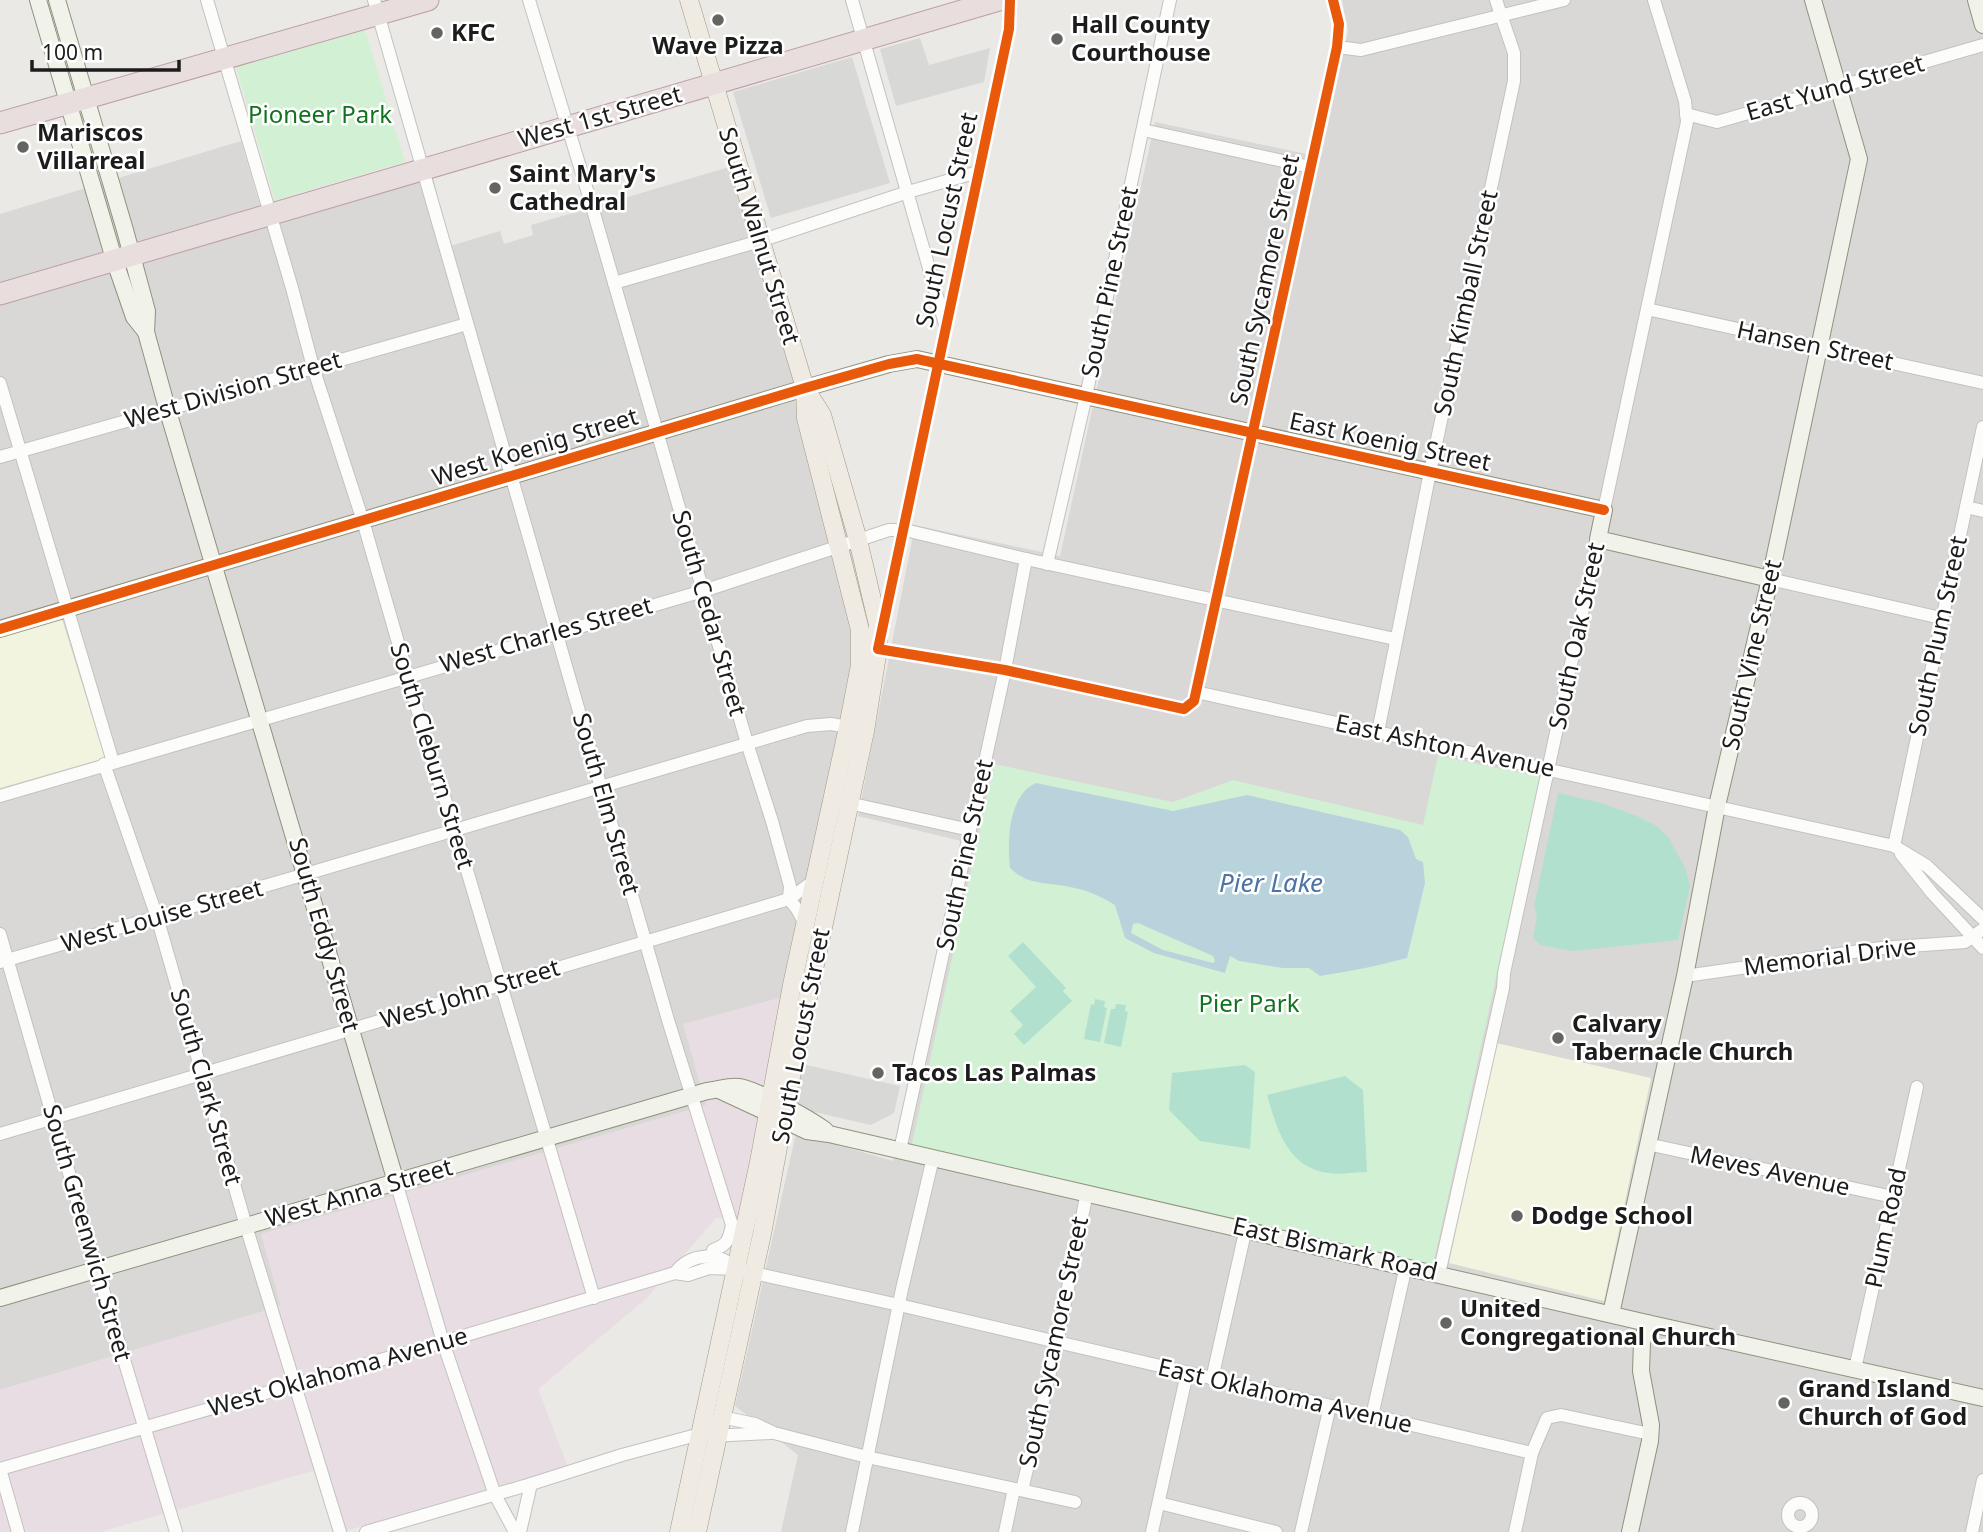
<svg xmlns="http://www.w3.org/2000/svg" width="1983" height="1532" font-family="'Noto Sans',sans-serif">
<style>
.residential{fill:#d9d8d6}
.industrial{fill:#e7dde3}
.education{fill:#f3f4df}
.religious{fill:#d8d8d6}
.park{fill:#d2f0d4}
.pitch{fill:#b1e0cf}
.water{fill:#b9d3dc;fill-rule:evenodd}
.lines{fill:none;stroke-linecap:round;stroke-linejoin:round}
.street-casing{stroke:#c3c2c1;stroke-width:14}
.secondary-casing{stroke:#90927e;stroke-width:18}
.primary-casing{stroke:#9f9883;stroke-width:19}
.highway-casing{stroke:#bd9ea5;stroke-width:23}
.street{stroke:#fcfcfb;stroke-width:12}
.secondary{stroke:#f1f2e9;stroke-width:16}
.primary{stroke:#efebe3;stroke-width:18}
.highway{stroke:#e8dede;stroke-width:21}
.cycleway-casing{stroke:#fff;stroke-width:15}
.cycleway{stroke:#e8590c;stroke-width:10}
.poi-dot{fill:#646462;stroke:#fff;stroke-width:2.5}
.labels{text-anchor:middle;stroke-width:5;stroke-linejoin:round;paint-order:stroke}
.poi-label{font-size:24px;font-weight:bold;fill:#1c1c1c;stroke:#fff;text-anchor:start}
.street-label{font-size:24px;fill:#1c1c1c;stroke:#fff}
.park-label{font-size:24px;fill:#11731f;stroke:#fff}
.water-label{font-size:26px;font-style:italic;fill:#4e74a5;stroke:#fff}
</style>
<rect width="100%" height="100%" fill="#eae9e5"/>
<g class="residential">
<path d="M1342,0H1983V1532H781L798,1455L735,1406L796,1133L893,1161L961,841L858,816L915,525L1060,556L1155,122L1321,157L1348,31Z"/>
<path d="M241,141L265,223L432,173L450,246L477,334L587,209L736,165L858,561L870,617L863,689L801,992L707,1105L262,1234L281,1306L0,1390V214Z"/>
</g>
<path class="industrial" d="M801,992L757,1216L716,1218L647,1298L538,1389L568,1467L345,1531L326,1467L100,1532H0V1390L281,1306L261,1234L706,1105L683,1024Z"/>
<g class="education">
<path d="M61,616L105,758L0,788V635Z"/>
<path d="M1496,1043L1651,1078L1604,1301L1449,1263Z"/>
</g>
<g class="religious">
<path d="M920,38L929,65L990,48L984,82L896,106L880,49Z"/>
<path d="M852,57L890,183L771,218L733,92Z"/>
<path d="M587,209L613,293L477,334L450,246L500,231L504,244L533,235L531,225Z"/>
<path d="M618,297L634,352L487,394L471,341Z"/>
<path d="M802,1064L900,1086L894,1113L871,1125L810,1111L798,1105L795,1097Z"/>
</g>
<g class="park">
<path d="M365,30L405,162L275,200L236,67Z"/>
<path d="M1438,756L1540,777L1433,1265L911,1148L994,764L1173,802L1233,780L1423,825Z"/>
</g>
<g class="pitch">
<path d="M1558,793L1602,803L1639,817L1655,825L1669,838L1686,870L1690,886L1678,940L1573,951L1540,945L1533,937L1537,917L1534,906Z"/>
<path d="M1023,942L1066,988L1063,991L1072,1001L1024,1045L1014,1034L1023,1025L1010,1011L1036,987L1008,956Z"/>
<path d="M1095,999L1105,1001L1104,1007L1107,1008L1100,1042L1084,1039L1091,1004L1094,1005Z"/>
<path d="M1116,1004L1126,1005L1125,1011L1128,1012L1121,1047L1104,1043L1111,1009H1115Z"/>
<path d="M1245,1065L1255,1072L1250,1149L1200,1141L1169,1110L1172,1073Z"/>
<path d="M1345,1076L1363,1090L1367,1172C1355,1172 1340,1175 1328,1173C1287,1167 1277,1129 1267,1095Z"/>
</g>
<path class="water" d="M1036,783L1173,811L1247,795L1400,830L1408,837L1416,859L1423,862L1425,883L1407,958C1377,966 1351,971 1320,976L1309,968H1283L1239,961L1230,956L1225,973L1154,953L1125,938L1115,905C1104,898 1091,892 1079,889C1054,881 1030,888 1010,868C1007,842 1008,795 1036,783ZM1138,923L1213,956L1215,961L1213,963L1163,950L1131,933L1133,924Z"/>
<g class="lines">
<g class="street-casing">
<g id="street">
<path d="M207,0L292,288L313,367L363,521L429,750L455,830L594,1298"/>
<path d="M374,0L668,1020L732,1225C729,1239 728,1245 713,1250L711,1257"/>
<path d="M529,0L591,203L747,743L772,821L790,886L789,899L797,909L805,924"/>
<path d="M852,0L945,324"/>
<path d="M1010,0L1009,29L878,649L1005,670L1184,709L1194,701L1337,47L1339,24L1333,0"/>
<path d="M1337,47L1361,50L1564,0"/>
<path d="M1686,114L1717,122L1983,45"/>
<path d="M1143,130L1310,167"/>
<path d="M614,283L760,241L908,192L978,172"/>
<path d="M1647,309L1983,383"/>
<path d="M0,383L113,762"/>
<path d="M0,457L467,324"/>
<path d="M1966,507L1983,511"/>
<path d="M1604,510L1687,122L1685,101L1654,0"/>
<path d="M1047,564L1086,396L1170,0"/>
<path d="M1770,579L1941,618"/>
<path d="M1196,692L1894,846L1927,866L1983,919"/>
<path d="M1378,732L1430,472L1514,81V53L1496,0"/>
<path d="M104,764L157,917L246,1226L340,1532"/>
<path d="M0,796L703,591L889,530H905L1026,559L1395,639"/>
<path d="M844,802L970,830"/>
<path d="M1894,846L1983,427"/>
<path d="M1901,854L1932,893L1983,948"/>
<path d="M0,934L97,1270L176,1532"/>
<path d="M0,962L306,874L807,726L831,724L848,727"/>
<path d="M1685,976L1881,948L1965,942L1983,929"/>
<path d="M0,1134L789,899L815,880"/>
<path d="M1647,1144L1893,1197"/>
<path d="M900,1150L1005,670L1026,559"/>
<path d="M396,1182L443,1342L495,1495L515,1532"/>
<path d="M675,1273C689,1254 719,1250 735,1269"/>
<path d="M1439,1274L1503,988L1504,973L1598,539"/>
<path d="M1855,1369L1917,1087"/>
<path d="M1212,1379L1246,1228"/>
<path d="M1372,1416L1406,1266"/>
<path d="M711,1436L770,1433"/>
<path d="M1022,1490L1057,1343L1087,1192"/>
<path d="M1159,1503L1276,1532"/>
<circle cx="1800" cy="1515" r="12"/>
<path d="M18,1532L0,1469L443,1342L675,1273L688,1275L709,1268L735,1269L899,1305L1532,1453"/>
<path d="M366,1532L531,1484L622,1455L700,1434L721,1417L755,1424L774,1433L867,1457L1075,1502"/>
<path d="M520,1532L531,1484"/>
<path d="M852,1532L902,1289L933,1158"/>
<path d="M1005,1532L1014,1489"/>
<path d="M1152,1532L1187,1373"/>
<path d="M1301,1532L1330,1406"/>
<path d="M1515,1532L1532,1453L1547,1418L1561,1415L1650,1434"/>
<path d="M1972,1532L1983,1480"/>
</g>
</g>
<g class="secondary-casing">
<g id="secondary">
<path d="M38,0L114,259L134,317L146,332"/>
<path d="M57,0L125,230L147,311L146,332L167,408L396,1182"/>
<path d="M1976,0L1983,25"/>
<path d="M0,629L805,388L889,364L917,359L1604,510L1598,539L1770,579"/>
<path d="M719,1090L807,1131L829,1134L1647,1323L1983,1398"/>
<path d="M0,1298L707,1091C718,1090 730,1085 740,1087C761,1092 807,1117 825,1130"/>
<path d="M1611,1314L1685,976L1717,806L1770,579L1859,159L1813,0"/>
<path d="M1630,1532L1650,1441L1651,1425L1641,1371L1642,1343L1647,1323"/>
</g>
</g>
<g class="primary-casing">
<g id="primary">
<path d="M679,1532L759,1162L792,985L848,727L860,665V630L806,418L805,388L689,0"/>
<path d="M697,1532L762,1234L791,1077L865,731L878,649V625L858,540L822,415L805,388"/>
</g>
</g>
<g class="highway-casing">
<g id="highway">
<path d="M0,123L428,0"/>
<path d="M0,294L999,0"/>
</g>
</g>
<use href="#street" class="street"/>
<use href="#secondary" class="secondary"/>
<use href="#primary" class="primary"/>
<use href="#highway" class="highway"/>
<g class="cycleway-casing">
<g id="cycleway">
<path d="M1010,0L1009,29L878,649L1005,670L1184,709L1194,701L1337,47L1339,24L1333,0"/>
<path d="M0,629L805,388L889,364L917,359L1604,510"/>
</g>
</g>
<use href="#cycleway" class="cycleway"/>
</g>
<g class="poi-dot">
<circle cx="718" cy="20" r="7"/>
<circle cx="437" cy="33" r="7"/>
<circle cx="1057" cy="39" r="7"/>
<circle cx="23" cy="147" r="7"/>
<circle cx="495" cy="188" r="7"/>
<circle cx="1558" cy="1038" r="7"/>
<circle cx="878" cy="1073" r="7"/>
<circle cx="1517" cy="1216" r="7"/>
<circle cx="1446" cy="1323" r="7"/>
<circle cx="1784" cy="1403" r="7"/>
</g>
<g class="labels">
<g class="poi-label">
<text x="1071" y="33">Hall County<tspan x="1071" dy="28">Courthouse</tspan></text>
<text x="451" y="41">KFC</text>
<text x="718" y="54" text-anchor="middle">Wave Pizza</text>
<text x="37" y="141">Mariscos<tspan x="37" dy="28">Villarreal</tspan></text>
<text x="509" y="182">Saint Mary's<tspan x="509" dy="28">Cathedral</tspan></text>
<text x="1572" y="1032">Calvary<tspan x="1572" dy="28">Tabernacle Church</tspan></text>
<text x="892" y="1081">Tacos Las Palmas</text>
<text x="1531" y="1224">Dodge School</text>
<text x="1460" y="1317">United<tspan x="1460" dy="28">Congregational Church</tspan></text>
<text x="1798" y="1397">Grand Island<tspan x="1798" dy="28">Church of God</tspan></text>
</g>
<g class="street-label">
<text transform="translate(1835 88) rotate(-16)" y="8">East Yund Street</text>
<text transform="translate(600 117) rotate(-16)" y="8">West 1st Street</text>
<text transform="translate(947 220) rotate(-78)" y="8">South Locust Street</text>
<text transform="translate(759 236) rotate(73)" y="8">South Walnut Street</text>
<text transform="translate(1265 280) rotate(-78)" y="8">South Sycamore Street</text>
<text transform="translate(1110 282) rotate(-78)" y="8">South Pine Street</text>
<text transform="translate(1466 303) rotate(-78)" y="8">South Kimball Street</text>
<text transform="translate(1815 346) rotate(12)" y="8">Hansen Street</text>
<text transform="translate(233 390) rotate(-16)" y="8">West Division Street</text>
<text transform="translate(1390 442) rotate(12)" y="8">East Koenig Street</text>
<text transform="translate(535 447) rotate(-17)" y="8">West Koenig Street</text>
<text transform="translate(709 613) rotate(74)" y="8">South Cedar Street</text>
<text transform="translate(546 635) rotate(-16)" y="8">West Charles Street</text>
<text transform="translate(1577 636) rotate(-78)" y="8">South Oak Street</text>
<text transform="translate(1938 636) rotate(-78)" y="8">South Plum Street</text>
<text transform="translate(1752 655) rotate(-77)" y="8">South Vine Street</text>
<text transform="translate(1445 746) rotate(12)" y="8">East Ashton Avenue</text>
<text transform="translate(432 756) rotate(73)" y="8">South Cleburn Street</text>
<text transform="translate(606 804) rotate(74)" y="8">South Elm Street</text>
<text transform="translate(965 855) rotate(-78)" y="8">South Pine Street</text>
<text transform="translate(162 916) rotate(-16)" y="8">West Louise Street</text>
<text transform="translate(324 935) rotate(74)" y="8">South Eddy Street</text>
<text transform="translate(1830 957) rotate(-7)" y="8">Memorial Drive</text>
<text transform="translate(470 994) rotate(-17)" y="8">West John Street</text>
<text transform="translate(801 1036) rotate(-79)" y="8">South Locust Street</text>
<text transform="translate(206 1087) rotate(74)" y="8">South Clark Street</text>
<text transform="translate(1770 1171) rotate(12)" y="8">Meves Avenue</text>
<text transform="translate(359 1193) rotate(-16)" y="8">West Anna Street</text>
<text transform="translate(1886 1228) rotate(-78)" y="8">Plum Road</text>
<text transform="translate(87 1233) rotate(74)" y="8">South Greenwich Street</text>
<text transform="translate(1335 1249) rotate(13)" y="8">East Bismark Road</text>
<text transform="translate(1054 1342) rotate(-78)" y="8">South Sycamore Street</text>
<text transform="translate(338 1372) rotate(-16)" y="8">West Oklahoma Avenue</text>
<text transform="translate(1285 1396) rotate(13)" y="8">East Oklahoma Avenue</text>
</g>
<g class="park-label">
<text x="320" y="123">Pioneer Park</text>
<text x="1249" y="1012">Pier Park</text>
</g>
<g class="water-label">
<text x="1271" y="892">Pier Lake</text>
</g>
</g>
<path d="M32 60v10h147v-10" fill="none" stroke="#1c1c1c" stroke-width="3.5"/>
<text x="42" y="60" font-size="21" fill="#1c1c1c" stroke="#ffffff" stroke-width="5" paint-order="stroke">100 m</text>
</svg>
